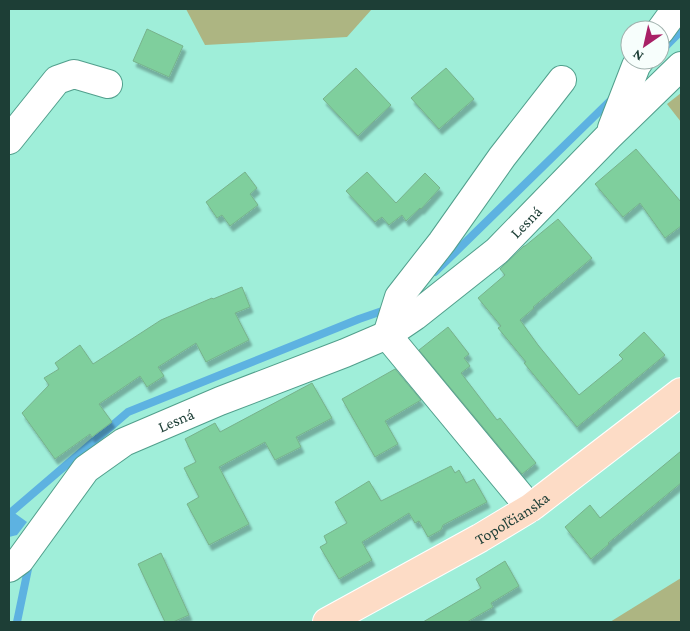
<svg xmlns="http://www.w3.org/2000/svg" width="690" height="631" font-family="'Crimson Pro',serif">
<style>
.green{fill:#adb582}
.water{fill:#5db2e1}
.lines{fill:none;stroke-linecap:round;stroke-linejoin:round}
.stream{stroke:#5db2e1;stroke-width:8}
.building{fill:#7fcf9d;stroke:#77b28c;filter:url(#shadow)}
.minor-casing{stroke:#519f8c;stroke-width:30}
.major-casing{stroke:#fff;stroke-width:30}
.minor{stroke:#fff;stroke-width:28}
.major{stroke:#fddcc6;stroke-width:28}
.labels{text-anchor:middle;stroke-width:4;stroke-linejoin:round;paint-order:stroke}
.street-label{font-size:16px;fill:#1d3e36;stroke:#f7fefc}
</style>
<defs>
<filter id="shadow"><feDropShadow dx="3" dy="5.5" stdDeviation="1" flood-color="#0004"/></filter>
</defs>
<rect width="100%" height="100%" fill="#9feed9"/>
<g class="green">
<path d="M186,9H372L347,37L205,45Z"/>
<path d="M681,93V122L667,104Z"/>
<path d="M681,578V622H610Z"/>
</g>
<path class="water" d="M9,509L27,522L17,535L9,537Z"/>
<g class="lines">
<g class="stream">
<path d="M660,52L681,31"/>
<path d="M435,272L613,98"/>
<path d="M9,514L128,412L359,319L388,309"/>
<path d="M17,622L28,569"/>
</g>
</g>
<g class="building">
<path d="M147,29L183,46L169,77L133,61Z"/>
<path d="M356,68L391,105L358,136L323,99Z"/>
<path d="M446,68L474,99L439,129L411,98Z"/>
<path d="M636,149L681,202V226L665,238L640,203L623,217L595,184Z"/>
<path d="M245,172L257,188L250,194L258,205L230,226L222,215L217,218L206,202Z"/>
<path d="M367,172L396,203L425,173L440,188L421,209L420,208L406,221L402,215L389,225L382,217L375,222L346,191Z"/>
<path d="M558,219L592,258L533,307L534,308L520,320L538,345L579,395L623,359L619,355L644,332L665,355L577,427L524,363L526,362L498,328L501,326L478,298L505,275L500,269L524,246H525Z"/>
<path d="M242,287L250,307L235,313L249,340L206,362L196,343L158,367L164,376L147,387L140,376L99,404L112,422L92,437L90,434L55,459L22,413L49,385L44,378L59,369L55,363L80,345L93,364L161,320L212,298L213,299Z"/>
<path d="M448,327L469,354L464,358L470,366L461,373L497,420L500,418L536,463L522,474L419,350Z"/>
<path d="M395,369L421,400L385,421L398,444L375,457L342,399Z"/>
<path d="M312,383L332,418L296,437L301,447L275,460L265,442L219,467L249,524L209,545L187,504L199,497L184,468L196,462L185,439L215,423L220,432Z"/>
<path d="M681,451V483L608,543L609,544L591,559L565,527L590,505L600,518Z"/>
<path d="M451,466L455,473L459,470L466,483L474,479L487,502L443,525L441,530L428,537L419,521L415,523L409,513L362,542L372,560L339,579L320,547L327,543L324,536L347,523L335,502L369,481L381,501Z"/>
<path d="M161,553L189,615L173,622H165L138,564Z"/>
<path d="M505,561L519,586L491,603L493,607L467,622H423L481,588L476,579Z"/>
</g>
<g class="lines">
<g class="minor-casing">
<g id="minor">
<path d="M660,31L676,9"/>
<path d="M612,128L636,66L640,60"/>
<path d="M9,140L57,80L74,74L108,84"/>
<path d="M387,335L399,297L442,242L502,157L562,80"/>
<path d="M387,335L530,508"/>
<path id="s1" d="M9,568L20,560L86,469L124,442L220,401L345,353L387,335L415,316L497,251L608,137L681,66"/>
</g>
</g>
<g class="major-casing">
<g id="major">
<path id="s2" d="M327,622L480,538L530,508L681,392"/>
</g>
</g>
<use href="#minor" class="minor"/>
<use href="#major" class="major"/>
</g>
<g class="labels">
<g class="street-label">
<text dy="6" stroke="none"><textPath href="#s1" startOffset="636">Lesná</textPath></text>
<text dy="6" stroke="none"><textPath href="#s1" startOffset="229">Lesná</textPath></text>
<text dy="6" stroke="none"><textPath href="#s2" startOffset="212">Topoľčianska</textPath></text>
</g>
</g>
<rect width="690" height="631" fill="none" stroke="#1d3e36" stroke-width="20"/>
<g transform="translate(645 45) rotate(214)"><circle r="24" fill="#f7fefc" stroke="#a0b1ad"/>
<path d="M0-4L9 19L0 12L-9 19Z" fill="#a92066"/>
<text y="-8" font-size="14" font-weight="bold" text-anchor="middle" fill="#1d3e36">N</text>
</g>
</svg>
